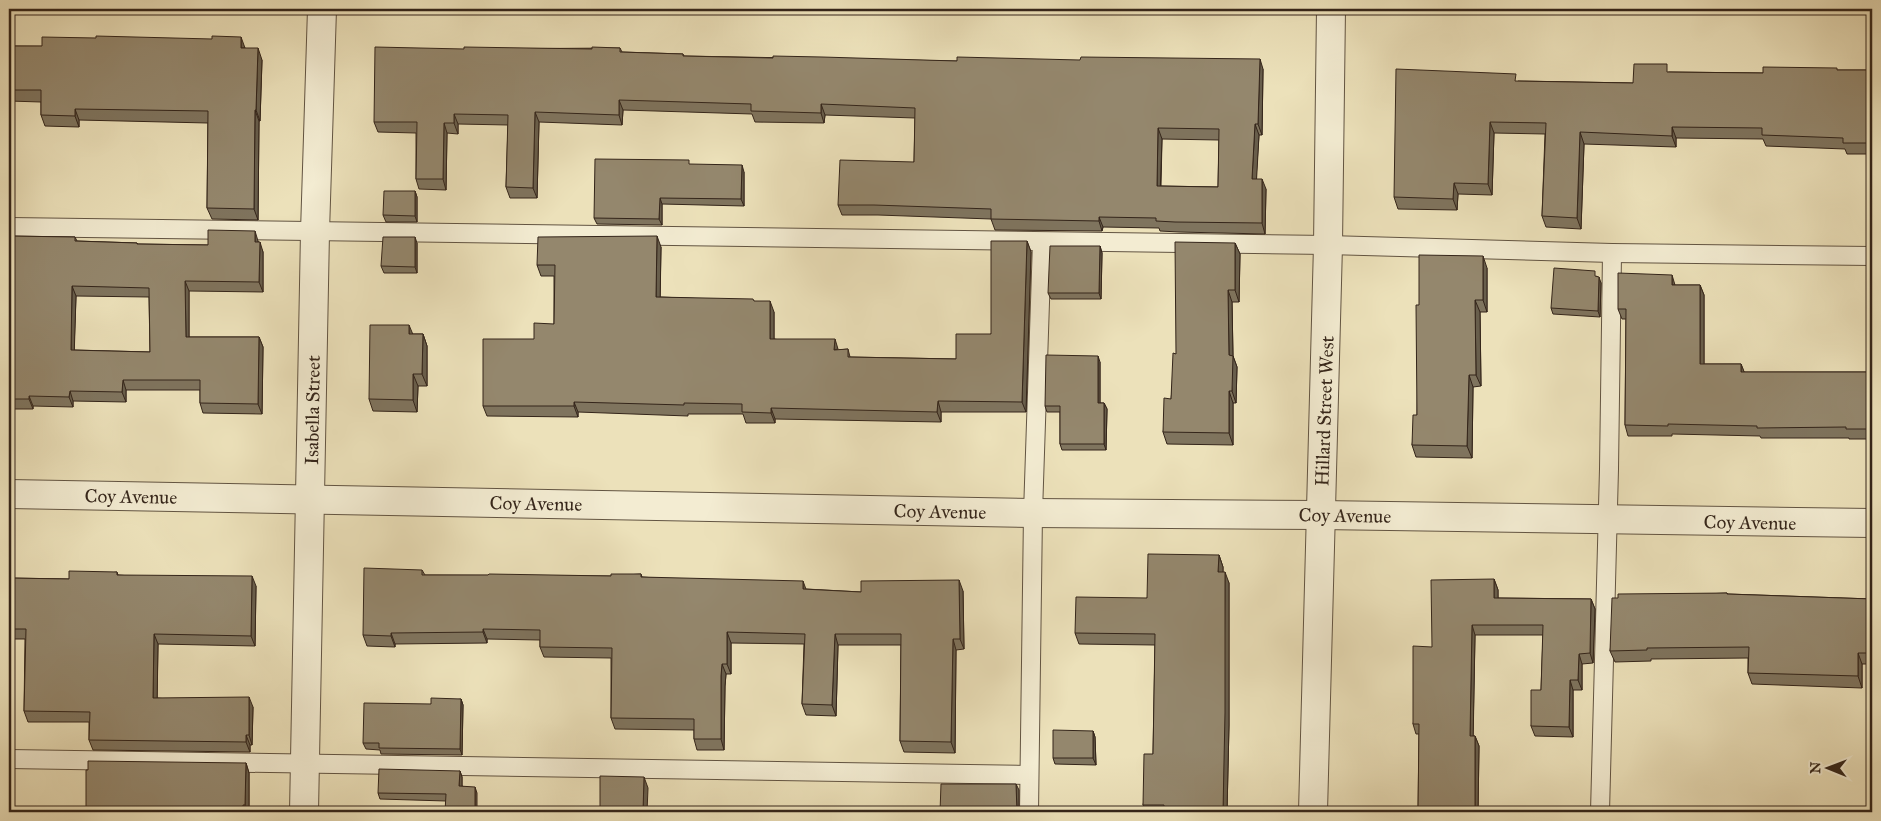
<svg xmlns="http://www.w3.org/2000/svg" width="1881" height="821" font-family="'IM FELL Great Primer',serif">
<style>
.lines{fill:none;stroke-linecap:round;stroke-linejoin:round}
.service-casing{stroke:#625442;stroke-width:20}
.minor-casing{stroke:#625442;stroke-width:30}
.service{stroke:#f3ecd2;stroke-width:18}
.minor{stroke:#f3ecd2;stroke-width:28}
.wall{fill:#7f745e;stroke:#34251a;fill-rule:evenodd}
.shaded-wall{fill:#685e4c;stroke:#34251a}
.building{fill:#94876d;stroke:#34251a;fill-rule:evenodd}
.labels{text-anchor:middle;stroke-width:4;stroke-linejoin:round;paint-order:stroke}
.street-label{font-size:19px;fill:#34251a;stroke:#f3ecd2}
</style>
<rect width="100%" height="100%" fill="#ece1ba"/>
<filter id="stains"><feTurbulence type="fractalNoise" baseFrequency=".004" numOctaves="4"/><feColorMatrix values="0 0 0 0 .2 0 0 0 0 .09 0 0 0 0 .02 0 0 0 .5 -.17"/></filter>
<radialGradient id="worn" r=".72"><stop offset=".6" stop-color="#630" stop-opacity="0"/><stop offset="1" stop-color="#630" stop-opacity=".3"/></radialGradient>
<g class="lines">
<g class="service-casing">
<g id="service">
<path d="M9,227L1328,245L1612,253L1872,256"/>
<path d="M9,759L1029,775"/>
<path d="M1029,812L1033,513L1042,242"/>
<path d="M1600,812L1609,469L1612,253"/>
</g>
</g>
<g class="minor-casing">
<g id="minor">
<path d="M9,494L1033,513L1321,515L1872,523"/>
<path d="M304,812L315,232L322,9"/>
<path d="M1313,812L1328,245L1331,9"/>
</g>
</g>
<use href="#service" class="service"/>
<use href="#minor" class="minor"/>
</g>
<g class="wall">
<path d="M9,46L245,48L262,60L260,121H259L258,220L212,219L207,208L208,123L79,120V127L45,126L41,115V102L9,101Z"/>
<path d="M620,48L622,52L683,54L684,56L957,61L1263,69L1262,135H1259L1256,179L1266,189L1265,234L1179,232L1160,231L1159,228L1103,227L1102,231L995,230L991,219L878,215H842L838,205L914,162L915,118L825,115L824,123L755,122L752,114L623,110L622,125L539,122L537,198H510L506,187L508,125L458,124V134L447,133L446,190L419,189L416,179V133L378,132L374,122L464,49ZM1162,139L1219,140L1218,187L1161,186Z"/>
<path d="M1837,70H1872V160L1870,154H1847L1845,149L1766,146L1763,139L1676,138V147L1584,144L1581,229L1546,227L1542,216L1545,134L1494,133L1492,195L1458,194L1457,210L1398,209L1394,197L1518,81L1633,83L1669,72L1763,73Z"/>
<path d="M690,165L744,172V206L662,204V225L597,224L594,218Z"/>
<path d="M415,191L417,197V222H386L383,215Z"/>
<path d="M9,236L75,237L77,241L137,243L138,244L208,245L258,241L263,252V292L189,291V337H259L263,347L262,414L203,413L200,403V390H126V402L73,401V407L33,406V409H9ZM76,296L149,297L150,352L74,350Z"/>
<path d="M1027,241L1031,252L1026,412H941V422L775,419V423H746L743,414H688V416L578,412V417L487,416L483,406L534,339L554,324V276H541L537,265L661,247L660,297L754,301L774,312V339L838,350L848,349L850,357L956,359L991,334Z"/>
<path d="M417,243V273H384L381,266Z"/>
<path d="M1235,243L1240,254L1239,302H1232L1233,356L1237,367L1236,403H1233V445L1167,444L1163,432L1171,399L1176,354Z"/>
<path d="M1100,246L1102,253L1101,299H1051L1048,293Z"/>
<path d="M1487,268V312H1480L1481,386L1473,387L1472,458L1416,457L1412,445L1417,415L1419,305Z"/>
<path d="M1597,276L1601,283L1600,317L1553,314L1551,308Z"/>
<path d="M1675,285H1700L1704,295V364H1741L1744,372H1872V439H1849V438H1761L1760,436L1672,434V436H1628L1625,425L1626,319H1622L1618,309Z"/>
<path d="M413,334H423L427,346V386H418L417,412L373,411L369,399Z"/>
<path d="M1100,362V403H1104L1107,409L1106,450H1062L1060,444V412H1047L1045,406Z"/>
<path d="M1219,555L1223,567V572L1229,583V725L1227,812H1146L1143,805L1153,754L1155,645L1079,644L1075,633L1147,598Z"/>
<path d="M422,570L425,575L611,576L641,574L642,577L806,589L861,592L963,591L964,649L956,650L955,753L904,752L900,741L901,645H838L836,716L806,715L802,704L804,644L731,643V674H726L725,686L724,750H697L694,739V730L615,729L611,718V658L544,657L540,647V640L487,639V643L395,644V647L367,646L363,635Z"/>
<path d="M117,572L118,575L256,586L255,646L158,644L157,698L253,707L252,745H250V752L93,750L89,740V722H28L24,711L25,639H9V578L69,579Z"/>
<path d="M1494,579L1498,590V598L1591,599L1595,609L1593,663L1582,664V690H1573V737L1535,736L1531,726L1541,690L1543,635H1475L1473,736H1475L1479,746L1478,812H1418L1419,734H1416L1413,724L1432,647Z"/>
<path d="M1727,593L1728,594L1872,599V664H1862V688L1752,684L1748,673V658L1651,659V661L1615,662L1610,651L1618,598Z"/>
<path d="M461,699L463,705L462,755L381,754L380,750L366,749L363,743L431,704Z"/>
<path d="M1093,731L1095,737L1096,765L1055,764L1053,758Z"/>
<path d="M246,763L249,773V812H86Z"/>
<path d="M460,771L462,777V786L477,793L446,801L380,799L378,793Z"/>
</g>
<g class="shaded-wall">
<path d="M241,37L245,48H241Z"/>
<path d="M258,48L262,60L260,121L256,110Z"/>
<path d="M1260,59L1263,69L1262,135L1258,124Z"/>
<path d="M619,100L623,110L622,125L619,115Z"/>
<path d="M821,104L825,115L824,123L821,113Z"/>
<path d="M75,109L79,120V127L75,116Z"/>
<path d="M255,110L259,121L258,220L254,209Z"/>
<path d="M535,112L539,122L537,198L533,188Z"/>
<path d="M454,114L458,124V134L454,123Z"/>
<path d="M1490,122L1494,133L1492,195L1488,184Z"/>
<path d="M444,123L447,133L446,190L443,179Z"/>
<path d="M1255,124L1259,135L1256,189L1252,179Z"/>
<path d="M1672,127L1676,138V147L1672,136Z"/>
<path d="M1158,128L1162,139L1160,196L1157,186Z"/>
<path d="M1580,132L1584,144L1581,229L1577,218Z"/>
<path d="M742,165L744,172V206L741,199Z"/>
<path d="M1262,179L1266,189L1265,234L1262,223Z"/>
<path d="M1454,183L1458,194L1457,210L1453,199Z"/>
<path d="M415,191L417,197V222L415,216Z"/>
<path d="M660,198L662,204V225L659,219Z"/>
<path d="M1099,217L1103,227L1102,231L1099,221Z"/>
<path d="M255,231L258,241V252L255,242Z"/>
<path d="M657,236L661,247L660,308L656,297Z"/>
<path d="M415,237L417,243V273L415,267Z"/>
<path d="M1027,241L1031,252L1026,412L1022,402Z"/>
<path d="M260,242L263,252V292L259,282Z"/>
<path d="M1235,243L1240,254L1239,302L1235,290Z"/>
<path d="M1100,246L1102,253L1101,299L1099,293Z"/>
<path d="M1483,256L1487,268V312L1483,300Z"/>
<path d="M1672,275L1675,285H1672Z"/>
<path d="M1599,277L1601,283L1600,317L1598,311Z"/>
<path d="M185,281L189,291V347L186,337Z"/>
<path d="M1700,285L1704,295V374L1700,364Z"/>
<path d="M72,286L76,296L74,360L71,350Z"/>
<path d="M1228,290L1232,302L1233,357V356L1237,367L1236,403L1232,391L1229,355Z"/>
<path d="M1475,300L1480,312L1481,386L1476,375Z"/>
<path d="M770,301L774,312V350L770,339Z"/>
<path d="M409,325L414,337L409,334Z"/>
<path d="M423,334L427,346V386L422,374Z"/>
<path d="M259,337L263,347L262,414L258,404Z"/>
<path d="M835,339L838,349L834,350Z"/>
<path d="M1098,356L1100,362V409L1098,403Z"/>
<path d="M1741,364L1745,374L1741,372Z"/>
<path d="M413,374L418,386L417,412L413,400Z"/>
<path d="M1469,375L1473,387L1472,458L1467,446Z"/>
<path d="M123,380L126,390V402L122,392Z"/>
<path d="M70,391L73,401V407L69,397Z"/>
<path d="M1229,391L1233,403V445L1229,433Z"/>
<path d="M29,396L33,406V409L29,399Z"/>
<path d="M938,401L941,412V422L937,412Z"/>
<path d="M574,402L578,412V417L574,406Z"/>
<path d="M1104,403L1107,409L1106,450L1104,444Z"/>
<path d="M771,408L775,419V423L771,413Z"/>
<path d="M1219,555L1223,567V583L1218,572Z"/>
<path d="M1225,572L1229,583V725L1227,812H1223Z"/>
<path d="M252,576L256,586L255,646L251,636Z"/>
<path d="M1494,579L1498,590V608L1494,598Z"/>
<path d="M959,580L963,591L964,649L960,639Z"/>
<path d="M803,581L807,592L803,589Z"/>
<path d="M1591,599L1595,609L1593,663L1590,653Z"/>
<path d="M1472,625L1475,635L1473,746L1470,736Z"/>
<path d="M483,629L487,639V643L483,632Z"/>
<path d="M727,632L731,643V674L727,664Z"/>
<path d="M391,633L395,644V647L391,636Z"/>
<path d="M154,634L158,644L157,708L153,698Z"/>
<path d="M835,634L838,645L836,716L832,705Z"/>
<path d="M953,639L956,650L955,753L951,742Z"/>
<path d="M1858,653L1862,664V688L1858,676Z"/>
<path d="M1579,654L1582,664V690L1578,680Z"/>
<path d="M722,664L726,674L725,686L724,750L721,739V676Z"/>
<path d="M1570,680L1573,690V737L1569,727Z"/>
<path d="M249,697L253,707L252,745L249,735Z"/>
<path d="M461,699L463,705L462,755L460,749Z"/>
<path d="M1093,731L1095,737L1096,765L1093,758Z"/>
<path d="M246,735L250,745V752L246,742Z"/>
<path d="M1475,736L1479,746L1478,812H1475Z"/>
<path d="M246,763L249,773V812H247L245,805Z"/>
<path d="M460,771L462,777V792L459,786Z"/>
<path d="M644,777L648,788L647,812H643Z"/>
<path d="M1016,784L1019,790V812H1017Z"/>
<path d="M475,787L477,793V812H475Z"/>
</g>
<g class="building">
<path d="M96,36L212,39V36L241,37V48H258L256,110H255L254,209L207,208L208,111L75,109V116L41,115V90H9V46H42V37L96,38Z"/>
<path d="M375,47L464,49V47L592,49V47L620,48V52L683,54V56L773,58V56L822,57L957,61V57L1080,60L1081,57L1260,59L1258,124H1255L1252,179H1262V223L1175,222L1156,221V218L1099,217V221L991,219V209L874,205H838L840,160L914,162L915,108L821,104V113L751,111V104L619,100V115L535,112L533,188L506,187L508,115L454,114V123H444L443,179H416L417,122H374ZM1158,128L1219,129L1218,187L1157,186Z"/>
<path d="M1634,64H1667V72L1763,73V67L1837,68V70H1872V152H1869L1870,143H1843V138L1762,135V128L1672,127V136L1580,132L1577,218L1542,216L1546,123L1490,122L1488,184L1454,183L1453,199L1394,197L1396,69L1516,74L1515,81L1633,83Z"/>
<path d="M595,159L689,160V164L742,165L741,199L660,198L659,219L594,218Z"/>
<path d="M384,191H415V216L383,215Z"/>
<path d="M208,230L255,231V242H260L259,282L185,281L186,337H259L258,404L200,403V380H123L122,392L70,391L69,397L29,396V399H9V236L75,237V241L137,243V244L208,245ZM72,286L149,288L150,352L71,350Z"/>
<path d="M657,236L656,297L753,299L754,301H770V339H835L834,350L848,349V357L956,359V334H991V241H1027L1022,402L938,401L937,412L771,408V413L742,412V404L684,403V405L574,402V406H483V339H534V323L554,324L555,265H537L538,237Z"/>
<path d="M383,237H415V267L381,266Z"/>
<path d="M1175,242L1235,243V290H1228L1229,355L1233,356L1232,391H1229V433L1163,432L1164,398L1171,399L1173,353L1176,354Z"/>
<path d="M1050,246H1100L1099,293H1048Z"/>
<path d="M1419,255L1483,256V300H1475L1476,375H1469L1467,446L1412,445L1413,415H1417L1416,305H1419Z"/>
<path d="M1554,268L1595,271V276L1599,277L1598,311L1551,308Z"/>
<path d="M1618,273L1672,275V285H1700V364H1741V372H1872V429H1846V427L1757,428V426L1668,424V426L1625,425L1626,309H1618Z"/>
<path d="M370,325H409V334H423L422,374H413V400L369,399Z"/>
<path d="M1046,355L1098,356V403H1104V444H1060V406H1045Z"/>
<path d="M1148,554L1219,555L1218,572H1225V713L1223,812H1164V805H1143L1144,754H1153L1155,634L1075,633L1076,597L1147,598Z"/>
<path d="M364,568L422,570V575H488L489,574L611,576V574H641V577L803,581V589L861,592V581L959,580L960,639H953L951,742L900,741L901,634H835L832,705L802,704L805,634L727,632V664H722L721,676V739H694V719L611,718L612,648L540,647V630L483,629V632L391,633V636L363,635Z"/>
<path d="M69,571L117,572V575L252,576L251,636L154,634L153,698L249,697V735H246V742L89,740L90,712L24,711L26,629H9V578L69,579Z"/>
<path d="M1494,579V598L1591,599L1590,653L1579,654L1578,680H1570L1569,727L1531,726V690H1541L1543,625H1472L1470,736H1475V811H1463V812H1418L1419,724H1413V646L1432,647L1431,580Z"/>
<path d="M1727,593V594L1872,599V653H1858V676L1748,673L1749,647L1647,648V650L1610,651L1612,598H1618V594Z"/>
<path d="M431,698L461,699L460,749L379,748V743H363L364,703L431,704Z"/>
<path d="M1053,730L1093,731V758H1053Z"/>
<path d="M88,761L246,763L245,805H243V812H86V770H88Z"/>
<path d="M379,769L460,771L459,786L475,787V812H445L446,794L378,793Z"/>
<path d="M600,776L644,777L643,812H600Z"/>
<path d="M941,784H1016L1017,812H940Z"/>
</g>
<g class="labels">
<g class="street-label">
<text transform="translate(312 410) rotate(-89)" y="7">Isabella Street</text>
<text transform="translate(1324 411) rotate(-88)" y="7">Hillard Street West</text>
<text transform="translate(131 496) rotate(1)" y="7">Coy Avenue</text>
<text transform="translate(536 503) rotate(1)" y="7">Coy Avenue</text>
<text transform="translate(940 511) rotate(1)" y="7">Coy Avenue</text>
<text transform="translate(1345 515) rotate(1)" y="7">Coy Avenue</text>
<text transform="translate(1750 522) rotate(1)" y="7">Coy Avenue</text>
</g>
</g>
<rect width="1881" height="821" fill="none" stroke="#ece1ba" stroke-width="30"/>
<rect x="10" y="10" width="1861" height="801" fill="none" stroke="#34251a" stroke-width="2.5"/>
<rect x="15" y="15" width="1851" height="791" fill="none" stroke="#34251a"/>
<g transform="translate(1828 768) rotate(271)" stroke="#f3ecd2" stroke-width="4" paint-order="stroke">
<path d="M0-4L9 19L0 12L-9 19Z" fill="#34251a"/>
<text y="-8" font-size="14" font-weight="bold" text-anchor="middle" fill="#34251a">N</text>
</g>
<rect width="100%" height="100%" filter="url(#stains)"/>
<rect width="100%" height="100%" fill="url(#worn)"/>
</svg>
